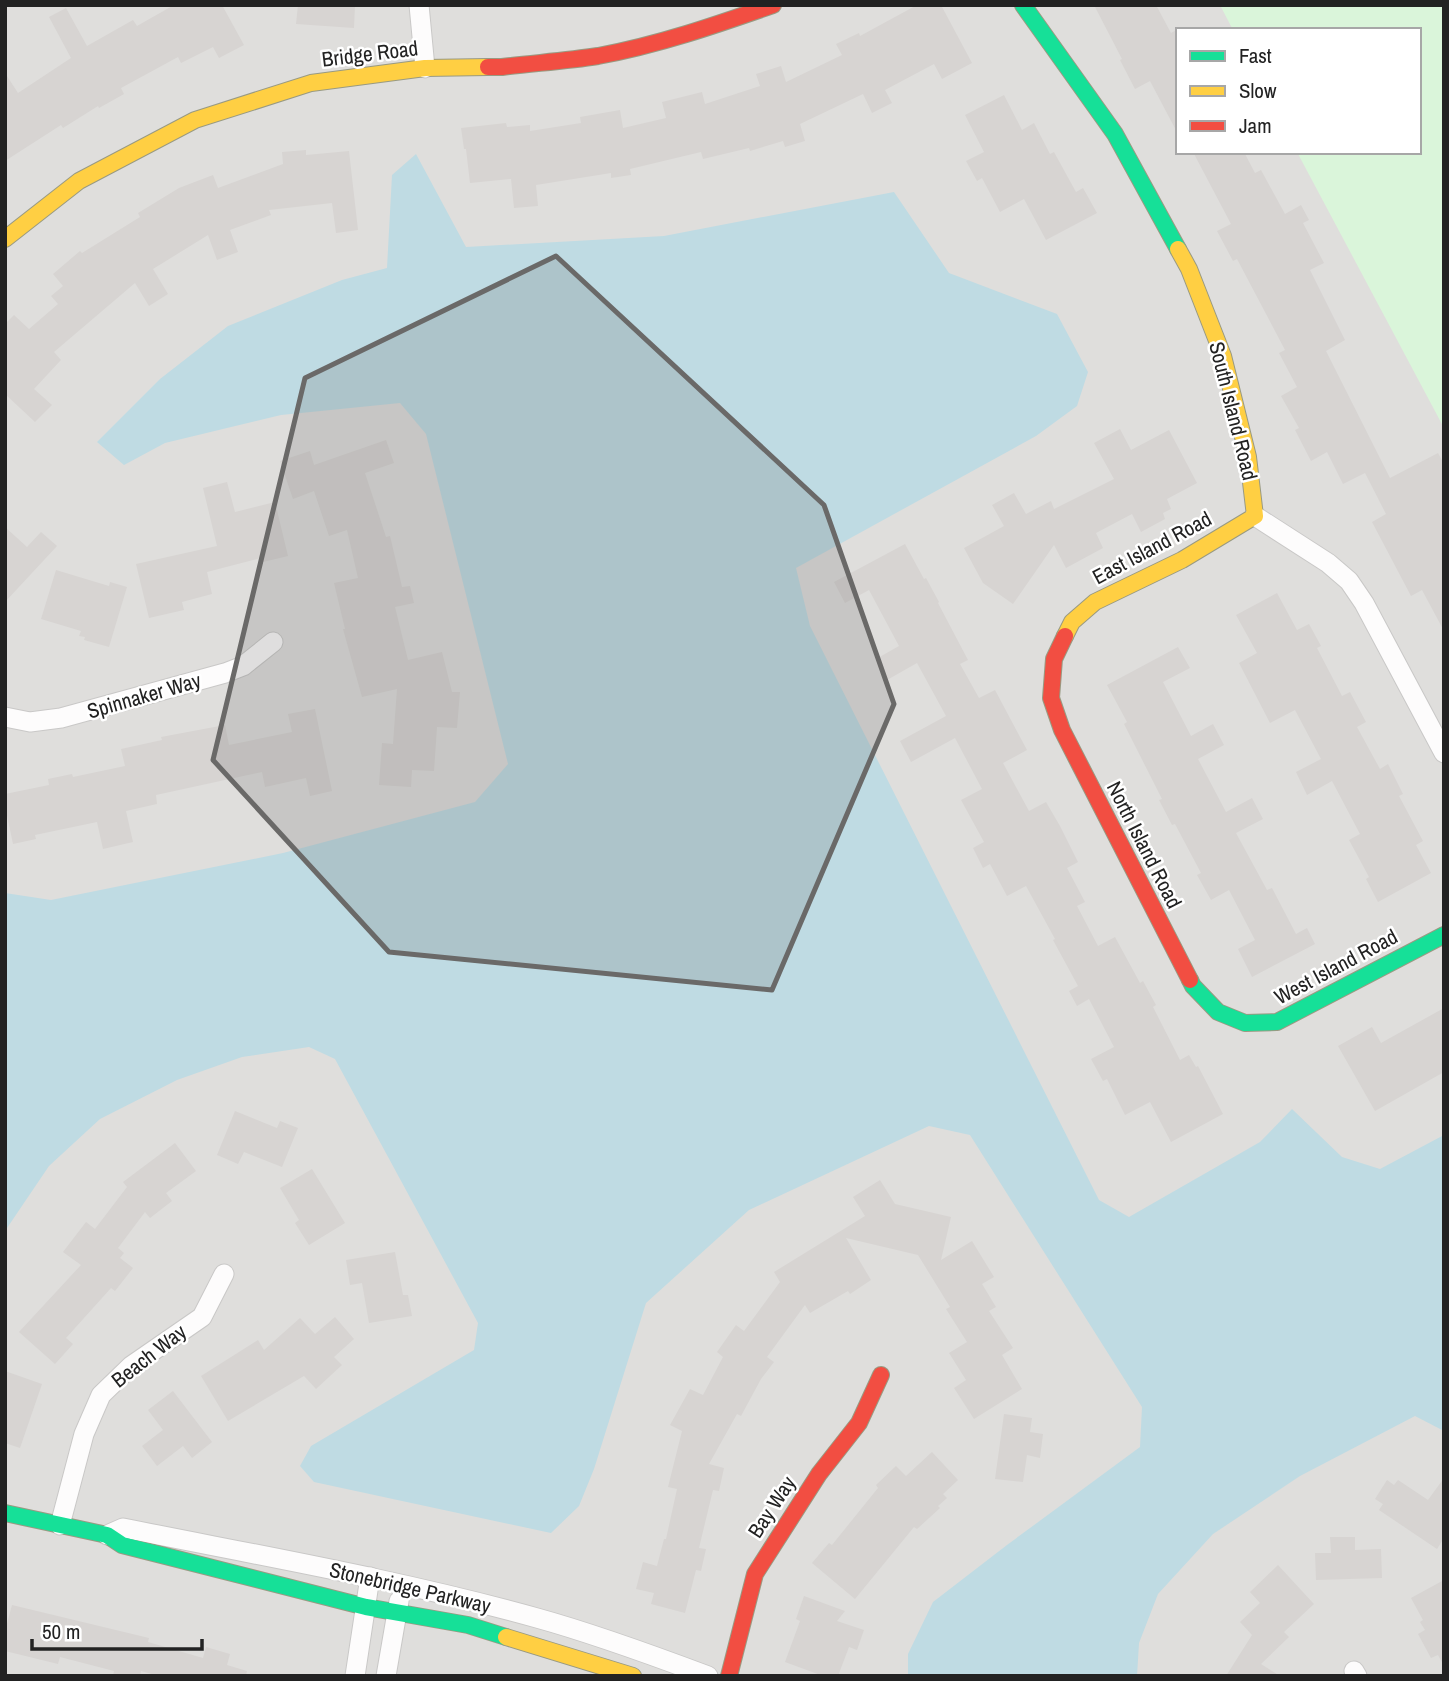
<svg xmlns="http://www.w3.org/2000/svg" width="1449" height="1681" font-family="'Archivo Narrow',sans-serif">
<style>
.residential{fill:#dfdedc;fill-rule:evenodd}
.park{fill:#daf5da}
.water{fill:#bfdbe3}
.building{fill:#d7d4d2}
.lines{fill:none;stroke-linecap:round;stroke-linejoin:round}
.street-casing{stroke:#c9c8c7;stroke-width:21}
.fast-casing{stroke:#999a82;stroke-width:18}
.slow-casing{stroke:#999a82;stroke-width:18}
.jam-casing{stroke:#999a82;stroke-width:18}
.street{stroke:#fdfcfc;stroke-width:19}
.fast{stroke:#16e098;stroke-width:16}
.slow{stroke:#ffcf43;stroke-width:16}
.jam{stroke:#f24e42;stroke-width:16}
.marked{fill:#6a6968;fill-opacity:0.2;stroke:#6a6968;stroke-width:5;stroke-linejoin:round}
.labels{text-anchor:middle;stroke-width:5;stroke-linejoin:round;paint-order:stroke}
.street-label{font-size:21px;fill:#222;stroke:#fff}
</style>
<rect width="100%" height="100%" fill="#f0eeeb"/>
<path class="residential" d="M5,5H1444V1676H5ZM1178,30H1419V152H1178Z"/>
<path class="park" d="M1220,5H1444V428L1297,152H1419V30H1233Z"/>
<path class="water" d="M416,154L466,247L664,236L894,192L949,273L1057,314L1088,372L1077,406L1036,436L796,568L810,626L1099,1200L1129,1217L1260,1142L1292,1109L1342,1157L1380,1169L1444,1135V1431L1415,1416L1300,1476L1213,1534L1158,1594L1139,1643L1137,1676H908V1654L933,1602L1007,1545L1140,1447L1142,1407L970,1135L929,1126L749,1210L646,1303L594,1469L579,1506L551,1533L314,1482L300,1466L311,1446L474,1350L478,1323L335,1059L309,1047L242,1057L177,1080L100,1119L49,1166L5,1231V893L51,900L283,853L475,802L508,764L426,434L400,403L281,415L165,443L124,465L97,442L160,379L228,326L342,280L387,268L392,175Z"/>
<g class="building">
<path d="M174,5H222L244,45L219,58L213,47L181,63L178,57L121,88L124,94L99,108L98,106L63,128L61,125L5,161V73L18,93L71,58L49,17L66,8L87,46L133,20L137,26Z"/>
<path d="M298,5H355L354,28L296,24Z"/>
<path d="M917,5H941L972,63L942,79L934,64L885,90L892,103L872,113L863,94L800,124L805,141L785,147L783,141L750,151L749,148L703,159L701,152L630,169L631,175L611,178V173L536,185L538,206L514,208L511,179L470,183L466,149H464L461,128L506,123L507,127L530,125V131L581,123L580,117L620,110L623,128L666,118L662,102L702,92L705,104L760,86L756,74L781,66L786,82L842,55L836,44L859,33L860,36Z"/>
<path d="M1094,5H1156L1171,33L1178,29V134L1150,81L1135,89L1120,60L1122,59Z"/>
<path d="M1004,95L1022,130L1034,123L1050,154L1054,152L1076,192L1083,188L1097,213L1046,240L1024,199L1000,212L982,178L977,181L966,161L984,152L965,115Z"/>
<path d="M306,150V155L349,151L358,230L336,233L332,203L269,210L271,215L230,230L238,252L217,260L208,235L153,269L168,294L149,306L135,283L54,352L61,360L34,389L52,405L35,422L5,394V324L14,315L29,329L58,304L51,296L63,286L53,274L80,251L82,253L140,217L138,213L179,188L213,175L218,188L283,164L282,152Z"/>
<path d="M1193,152H1244L1255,173L1261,170L1285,214L1301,205L1309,220L1303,223L1324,263L1310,270L1345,340L1326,351L1390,478L1438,453L1444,464V631L1422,590L1411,596L1372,522L1386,514L1365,473L1343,484L1327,452L1311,461L1295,430L1299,428L1281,396L1297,387L1279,353L1285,350L1237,259L1233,261L1217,231L1231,224Z"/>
<path d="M1120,429L1131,450L1169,430L1197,483L1167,499L1171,509L1163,513L1165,519L1141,532L1132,514L1096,533L1103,548L1066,568L1054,545L1013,604L983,583L964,548L1004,526L992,505L1014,493L1026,514L1051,501L1054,509L1114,479L1094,443Z"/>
<path d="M386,440L394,463L365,473L386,537L390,536L402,587L410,586L414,603L395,607L408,660L442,652L452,692H460L457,728L437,727L434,771L412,770L411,787L379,785L382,743L393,744L397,689L362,697L343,629H345L334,583L358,578L347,530L329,536L314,491L293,499L280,461L310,451L314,465Z"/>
<path d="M227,482L235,512L275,502L288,556L263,562L261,558L207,572L212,594L182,602L184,610L149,618L136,564L217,546L203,488Z"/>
<path d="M5,527L27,547L41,532L57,546L5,602Z"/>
<path d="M905,544L924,579L926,578L939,602L938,603L968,660L960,664L979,698L995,690L1027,750L1003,763L1029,811L1046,802L1060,826L1078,862L1067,868L1085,902L1077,906L1098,946L1115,937L1140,983L1143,981L1156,1005L1153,1007L1180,1060L1189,1055L1196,1067L1198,1066L1223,1114L1171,1142L1150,1102L1125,1115L1107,1079L1103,1081L1091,1059L1114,1047L1089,999L1077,1006L1069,991L1078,986L1053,940L1055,939L1026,886L1007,896L990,864L983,868L973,848L984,842L961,800L982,789L955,738L911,762L900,741L946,716L917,663L887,680L876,659L899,646L869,590L845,603L834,582Z"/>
<path d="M56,570L109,586L110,582L127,587L109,647L84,640L85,637L79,636L81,631L41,619Z"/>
<path d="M1277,593L1297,630L1309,624L1321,646L1317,648L1342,696L1350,692L1366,722L1357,727L1380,769L1388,764L1403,794L1399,796L1423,841L1416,845L1431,873L1378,902L1366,879L1369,877L1349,840L1360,834L1332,781L1307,795L1296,772L1321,759L1295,710L1270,723L1239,663L1257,653L1236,615Z"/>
<path d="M1178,647L1190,668L1163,682L1191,736L1213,724L1224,745L1198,759L1226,812L1252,798L1263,819L1236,833L1267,890L1272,888L1296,934L1307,928L1315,944L1252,977L1238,949L1255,940L1229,890L1211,900L1197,875L1201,873L1175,824L1172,825L1159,800L1162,799L1124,724L1127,722L1107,685Z"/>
<path d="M315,709L332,791L310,796L306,778L265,787L262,772L156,795L157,804L126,811L133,842L103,849L97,822L35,835L36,839L13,844L5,806V794L49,785L48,779L72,774L73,777L125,766L121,749L162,740L161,737L225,725L229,745L292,732L288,714Z"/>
<path d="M1444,1008V1072L1375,1111L1338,1046L1372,1027L1381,1043Z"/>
<path d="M235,1111L277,1128L280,1121L298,1128L282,1167L244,1152L238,1164L217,1155Z"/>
<path d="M175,1143L196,1171L166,1193L172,1201L150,1218L145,1212L118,1248L124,1253L120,1258L133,1268L115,1291L111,1288L66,1338L73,1344L55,1364L19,1332L81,1265L63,1252L86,1222L95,1229L127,1187L123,1182Z"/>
<path d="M312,1169L345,1223L309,1245L295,1223L299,1220L280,1188Z"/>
<path d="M880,1180L895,1204L951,1217L941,1260L972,1241L994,1277L982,1284L996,1307L989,1311L1013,1348L1002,1355L1022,1389L974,1419L954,1388L966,1380L949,1353L967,1342L946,1309L950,1307L918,1255L846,1238L871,1280L850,1294L848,1291L810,1313L805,1305L767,1357L774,1362L761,1379L741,1416L737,1414L709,1464L724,1468L719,1491L713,1490L699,1548L706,1549L701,1571L696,1570L685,1613L651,1604L654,1593L636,1589L643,1562L657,1566L664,1539H666L677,1489L668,1487L682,1431L670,1425L690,1389L703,1395L723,1357L717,1352L736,1325L744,1331L780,1282L774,1272L865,1216L853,1197Z"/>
<path d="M395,1252L403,1295H408L412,1316L369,1323L362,1283L350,1285L346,1260Z"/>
<path d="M335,1317L354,1339L334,1357L342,1365L316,1389L304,1376L228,1421L201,1376L258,1340L264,1350L300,1318L315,1334Z"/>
<path d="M5,1371L42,1384L20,1448L5,1443Z"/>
<path d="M173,1391L212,1442L192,1458L183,1446L157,1466L142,1446L163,1430L148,1410Z"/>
<path d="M1004,1414L1032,1418L1030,1432L1043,1434L1040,1458L1027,1455L1023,1482L995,1479Z"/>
<path d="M932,1452L958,1480L943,1494L947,1498L938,1506L940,1508L917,1529L914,1527L855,1599L812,1563L829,1543L832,1545L878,1488L876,1485L896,1466L906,1476Z"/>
<path d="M1444,1478V1538L1437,1549L1379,1510L1383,1504L1375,1499L1387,1480L1394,1485L1398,1480L1428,1500Z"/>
<path d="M1330,1537H1355V1550L1381,1549L1382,1578L1316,1580L1315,1553H1331Z"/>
<path d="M1278,1565L1314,1604L1284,1632L1289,1637L1261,1664L1280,1676H1226L1252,1635L1240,1622L1260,1603L1250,1592Z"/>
<path d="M1444,1580V1666L1438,1655L1431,1658L1418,1634L1425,1630L1420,1622L1423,1620L1411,1598Z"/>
<path d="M804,1596L845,1611L837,1621L864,1630L857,1650L849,1647L838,1676H823L785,1662L800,1621L796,1619Z"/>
<path d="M12,1605L149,1638L148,1642L203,1658L206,1647L230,1654L227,1665L247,1671L246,1676H159L141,1671L140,1676H113L114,1671L60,1657L58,1664L5,1651V1631Z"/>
</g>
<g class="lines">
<g class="street-casing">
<g id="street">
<path d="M419,5L425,68"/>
<path d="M1255,516L1328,563L1349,581L1364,603L1444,753"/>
<path d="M5,717L30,722L61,718L225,673L243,666L273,642"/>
<path d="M60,1525L84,1434L101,1395L131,1366L202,1317L224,1274"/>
<path d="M107,1535L123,1528C262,1556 401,1580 537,1618C595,1634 652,1655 708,1676"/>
<path d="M1354,1671L1357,1676"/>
<path d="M355,1676L370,1577"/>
<path d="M386,1676L399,1601"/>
</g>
</g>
<g class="fast-casing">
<g id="fast">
<path d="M1023,5L1115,134L1178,249"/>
<path d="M1190,980L1193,986L1218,1012L1245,1023L1277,1022L1444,935"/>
<path d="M5,1513L107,1535L122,1545L366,1607L468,1625L506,1637"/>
</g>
</g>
<g class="slow-casing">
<g id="slow">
<path d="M5,239L79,181L195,120L311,83L425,68L488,67"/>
<path d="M1065,636L1072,622L1095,602L1182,560L1255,516L1248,457L1223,356L1189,269L1178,249"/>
<path d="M506,1637L633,1676"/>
</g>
</g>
<g class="jam-casing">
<g id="jam">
<path d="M488,67H502C534,63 566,61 598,56C658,45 716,25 773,5"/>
<path d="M1065,636L1054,659L1051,698L1062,730L1190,980"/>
<path d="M729,1676L755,1574L819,1474L859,1423L881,1375"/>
</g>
</g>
<use href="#street" class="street"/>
<use href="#fast" class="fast"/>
<use href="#slow" class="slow"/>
<use href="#jam" class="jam"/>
</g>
<path class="marked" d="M556,256L824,505L894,704L772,990L389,952L213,760L305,378Z"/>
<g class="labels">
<g class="street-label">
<text transform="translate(370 54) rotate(-7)" y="7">Bridge Road</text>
<text transform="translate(1233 411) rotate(76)" y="7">South Island Road</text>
<text transform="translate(1152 548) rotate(-28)" y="7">East Island Road</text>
<text transform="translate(144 696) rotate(-16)" y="7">Spinnaker Way</text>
<text transform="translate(1144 845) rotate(63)" y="7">North Island Road</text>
<text transform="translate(1336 967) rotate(-28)" y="7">West Island Road</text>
<text transform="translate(149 1356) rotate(-38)" y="7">Beach Way</text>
<text transform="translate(772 1507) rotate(-57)" y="7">Bay Way</text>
<text transform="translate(410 1588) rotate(13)" y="7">Stonebridge Parkway</text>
</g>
</g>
<rect width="1449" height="1681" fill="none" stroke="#222222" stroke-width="14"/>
<rect x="1176" y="28" width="245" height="126" fill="#ffffff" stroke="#a7a7a7" stroke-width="2"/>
<rect x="1190" y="51" width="35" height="10" fill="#16e098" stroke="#a7a7a7" stroke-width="2"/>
<text x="1239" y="63" font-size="21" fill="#222222">Fast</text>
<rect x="1190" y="86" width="35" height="10" fill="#ffcf43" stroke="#a7a7a7" stroke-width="2"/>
<text x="1239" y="98" font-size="21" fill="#222222">Slow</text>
<rect x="1190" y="121" width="35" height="10" fill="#f24e42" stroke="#a7a7a7" stroke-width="2"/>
<text x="1239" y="133" font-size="21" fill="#222222">Jam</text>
<path d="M32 1639v10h170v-10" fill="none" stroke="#222222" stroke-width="3.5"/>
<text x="42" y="1639" font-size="21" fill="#222222" stroke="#ffffff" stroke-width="5" paint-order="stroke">50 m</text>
</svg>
